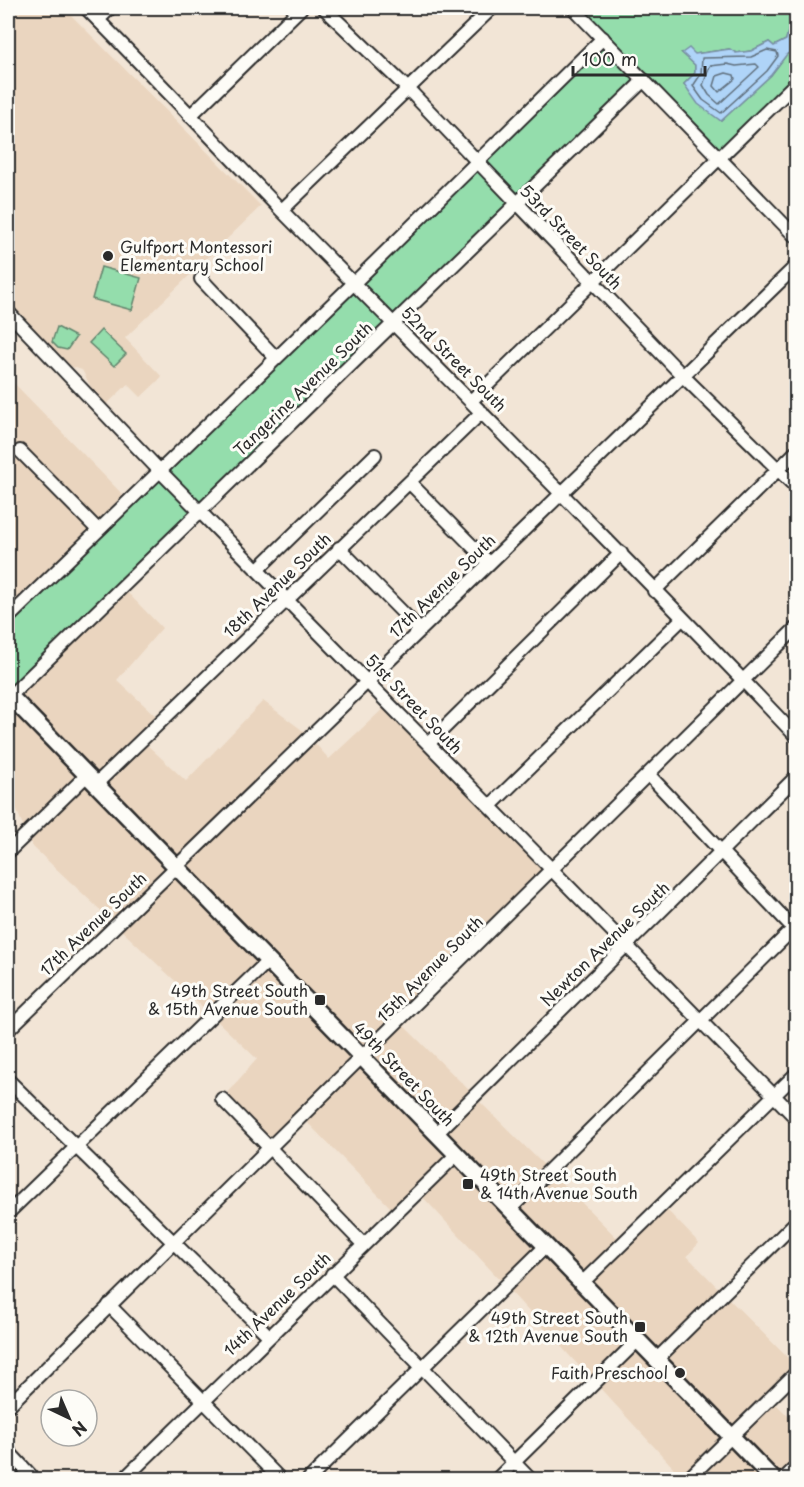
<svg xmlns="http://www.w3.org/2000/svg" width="804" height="1487" font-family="'Playpen Sans',sans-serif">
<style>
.built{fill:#ead5bf}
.green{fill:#94ddac;stroke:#60846c;stroke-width:1.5}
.water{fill:#afd4f8;stroke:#7a90a6;stroke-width:1.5}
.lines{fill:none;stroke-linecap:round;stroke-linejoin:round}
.shore{stroke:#606f7d;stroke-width:1.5}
.minor-casing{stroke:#2b2b2b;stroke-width:16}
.major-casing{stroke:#2b2b2b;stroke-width:20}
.minor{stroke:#fdfcf7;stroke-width:12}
.major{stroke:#fdfcf7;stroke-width:15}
.poi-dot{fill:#2b2b2b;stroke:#fdfcf7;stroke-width:2}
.labels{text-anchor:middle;stroke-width:6;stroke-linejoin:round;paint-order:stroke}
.street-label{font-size:16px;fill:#2b2b2b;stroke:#fdfcf7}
.poi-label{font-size:16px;fill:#2b2b2b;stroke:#fdfcf7;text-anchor:end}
</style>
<rect width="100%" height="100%" fill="#f2e5d6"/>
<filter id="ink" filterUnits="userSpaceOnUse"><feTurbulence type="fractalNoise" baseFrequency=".0167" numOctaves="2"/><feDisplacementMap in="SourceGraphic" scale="12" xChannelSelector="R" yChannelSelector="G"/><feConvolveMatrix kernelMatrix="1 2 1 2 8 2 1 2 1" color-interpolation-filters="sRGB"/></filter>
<g filter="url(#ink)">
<g class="built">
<path d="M24,8H64L261,206L125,338L162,377L141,397L128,384L106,405L94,393L82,370L66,365L8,306V23Z"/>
<path d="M8,377L125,497L97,523L20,444L13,450L91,530L8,611Z"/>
<path d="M126,591L162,628L117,680L157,717L95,777L17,697Z"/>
<path d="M8,700L80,775L24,828L13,801L8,796Z"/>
<path d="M263,701L306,733L175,859L102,784L145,743L186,781Z"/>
<path d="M386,706L545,870L362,1051L183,866L313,741L329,759Z"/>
<path d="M87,782L169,866L112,921L32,846L29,838Z"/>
<path d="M176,873L261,960L208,1012L119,928Z"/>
<path d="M268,968L355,1057L270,1139L225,1095L257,1059L215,1019Z"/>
<path d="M403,1025L471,1092L436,1127L369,1058Z"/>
<path d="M362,1064L450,1154L392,1209L305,1120Z"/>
<path d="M478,1100L546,1167L510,1202L443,1134Z"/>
<path d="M457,1161L540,1245L502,1282L421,1195Z"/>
<path d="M553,1174L619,1240L582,1276L517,1209Z"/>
<path d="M666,1209L699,1243L687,1256L720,1290L656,1352L589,1283Z"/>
<path d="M547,1253L631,1339L591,1379L509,1290Z"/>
<path d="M727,1297L796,1366L732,1429L664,1359Z"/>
<path d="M638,1347L725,1435L682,1477L598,1386Z"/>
<path d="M774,1402L796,1424V1460L778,1477L739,1437Z"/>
<path d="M732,1443L768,1480H694Z"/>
</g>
<g class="green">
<path d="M580,8H796C796,20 788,27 786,40L774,46L769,42L751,51L736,53L729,49L695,54L682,53L695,65V73L684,84L721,121L771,75L787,54L796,49V76L720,150Z"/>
<path d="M603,45L637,80L516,196L483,162Z"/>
<path d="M476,169L509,203L394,316L361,283Z"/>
<path d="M101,267L141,278L132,310L92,299Z"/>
<path d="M355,290L387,322L200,504L166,470Z"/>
<path d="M57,327L76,337L67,350L58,348L52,342Z"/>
<path d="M101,330L126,354L114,366L89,343Z"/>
<path d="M160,477L194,511L15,684H8V625Z"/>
</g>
<path class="water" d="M796,18V49L787,54L771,75L721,121L698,104L684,84L695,73V65L682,53L689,48L695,54L730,49L736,53L751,51L769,42L774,46L786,40L789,26Z"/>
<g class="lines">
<g class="shore">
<path d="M767,50L777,52L778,56L767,71L721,113L703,100L693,86L701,74L702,58L751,57Z"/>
<path d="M727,64L736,66L756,64L759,67L719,104L709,95L703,85L710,66Z"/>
<path d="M726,73L734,75L735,79L719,92L714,86L717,76Z"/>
</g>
<g class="minor-casing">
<g id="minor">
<path d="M86,8C152,74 216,143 281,210C454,385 627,558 796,736"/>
<path d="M324,8L408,89L682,375L796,487"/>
<path d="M573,8L796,237"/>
<path d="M98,20L110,8"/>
<path d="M190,116L301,8"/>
<path d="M282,210L492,8"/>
<path d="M201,279L275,357"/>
<path d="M8,312L159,470L796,1118"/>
<path d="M471,401L796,83"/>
<path d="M20,451L98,530"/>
<path d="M410,483L489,563"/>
<path d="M339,548L420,630"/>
<path d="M258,569L375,455"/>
<path d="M654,591L796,452"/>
<path d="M8,618L354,283L603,38"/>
<path d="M10,696L644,80"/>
<path d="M429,743L621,553"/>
<path d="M649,775L796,931"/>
<path d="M96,784L482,412"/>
<path d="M490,806L682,619"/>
<path d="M8,852L87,775"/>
<path d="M8,1030L796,266"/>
<path d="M8,1080L269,1336"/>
<path d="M222,1099L363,1244"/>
<path d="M437,1133L796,777"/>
<path d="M510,1209L796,926"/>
<path d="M8,1213L268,961"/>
<path d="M332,1274L531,1480"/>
<path d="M582,1283L796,1074"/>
<path d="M109,1305L281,1480"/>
<path d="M657,1359L796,1222"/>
<path d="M8,1406L796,628"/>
<path d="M8,1451L35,1480"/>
<path d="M123,1480L457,1154"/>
<path d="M308,1480L546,1246"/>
<path d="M496,1480L638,1340"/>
<path d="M687,1480L796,1373"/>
<path d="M783,1480L796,1467"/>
</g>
</g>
<g class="major-casing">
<path id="major" d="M8,694L774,1480"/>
</g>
<use href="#minor" class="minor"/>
<use href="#major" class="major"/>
</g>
</g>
<g class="poi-dot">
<circle cx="108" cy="256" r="6"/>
<rect x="314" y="994" width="12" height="12" rx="3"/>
<rect x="462" y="1178" width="12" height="12" rx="3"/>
<rect x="634" y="1321" width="12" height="12" rx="3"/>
<circle cx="680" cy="1373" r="6"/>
</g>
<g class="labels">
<g class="street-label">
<text transform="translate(571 237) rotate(46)" y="6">53rd Street South</text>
<text transform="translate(454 359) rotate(45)" y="6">52nd Street South</text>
<text transform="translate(303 389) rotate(-44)" y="6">Tangerine Avenue South</text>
<text transform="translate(277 585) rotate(-44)" y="6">18th Avenue South</text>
<text transform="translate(442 586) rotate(-44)" y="6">17th Avenue South</text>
<text transform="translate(414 704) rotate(46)" y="6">51st Street South</text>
<text transform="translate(93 924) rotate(-44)" y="6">17th Avenue South</text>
<text transform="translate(605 944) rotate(-44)" y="6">Newton Avenue South</text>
<text transform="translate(430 969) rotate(-45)" y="6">15th Avenue South</text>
<text transform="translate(404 1074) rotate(46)" y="6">49th Street South</text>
<text transform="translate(277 1304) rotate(-44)" y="6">14th Avenue South</text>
</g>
<g class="poi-label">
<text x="120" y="253" text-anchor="start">Gulfport Montessori<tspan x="120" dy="18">Elementary School</tspan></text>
<text x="308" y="997">49th Street South<tspan x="308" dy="18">&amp; 15th Avenue South</tspan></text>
<text x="480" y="1181" text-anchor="start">49th Street South<tspan x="480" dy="18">&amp; 14th Avenue South</tspan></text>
<text x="628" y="1324">49th Street South<tspan x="628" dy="18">&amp; 12th Avenue South</tspan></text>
<text x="668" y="1379">Faith Preschool</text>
</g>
</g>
<rect width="804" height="1487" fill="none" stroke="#fdfcf7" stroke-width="30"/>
<rect x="15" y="15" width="774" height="1457" fill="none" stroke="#2b2b2b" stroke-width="2" filter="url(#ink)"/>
<g transform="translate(69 1418) rotate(136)"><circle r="28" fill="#fdfcf7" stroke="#a9a8a5" stroke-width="1.5"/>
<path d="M0-4.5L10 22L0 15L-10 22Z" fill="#2b2b2b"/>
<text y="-9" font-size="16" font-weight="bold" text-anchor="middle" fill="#2b2b2b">N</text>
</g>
<path d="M573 66v9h132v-9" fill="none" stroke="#2b2b2b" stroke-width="3"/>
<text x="582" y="66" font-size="18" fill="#2b2b2b" stroke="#fdfcf7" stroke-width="4.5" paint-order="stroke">100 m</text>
</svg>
